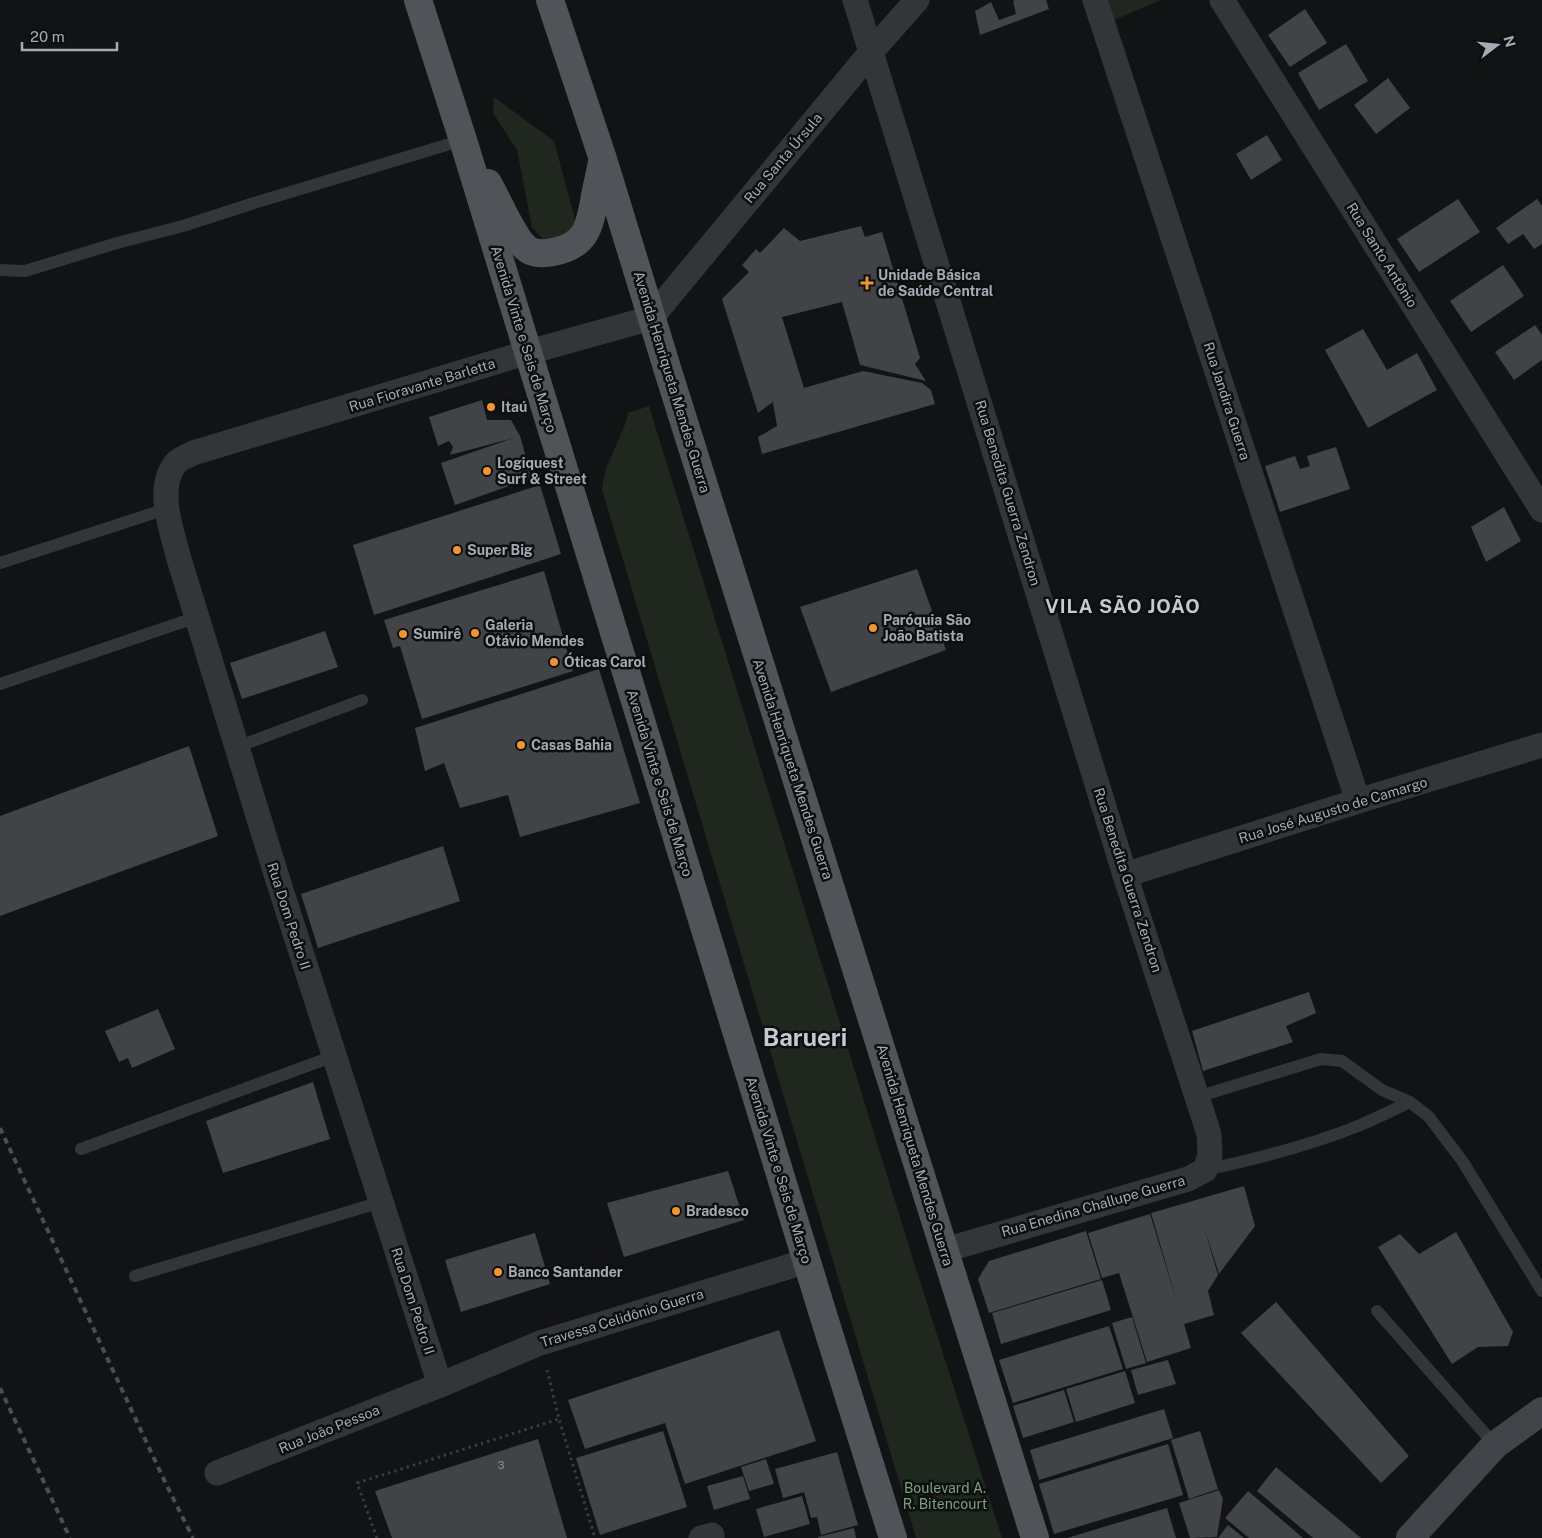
<svg xmlns="http://www.w3.org/2000/svg" width="1542" height="1538" font-family="'Public Sans',sans-serif">
<style>
.green{fill:#1f271f}
.building{fill:#414347}
.lines{fill:none;stroke-linecap:round;stroke-linejoin:round}
.path{stroke:#3a3c40;stroke-width:3;stroke-dasharray:2.5 4;stroke-linecap:butt}
.lane{stroke:#333539;stroke-width:12}
.street{stroke:#333539;stroke-width:25}
.secondary{stroke:#424449;stroke-width:28}
.primary{stroke:#505358;stroke-width:28}
.rail{stroke:#4b4d52;stroke-width:4;stroke-dasharray:6 5;stroke-linecap:butt}
.poi-dot{fill:#f0952f;stroke:#0d0e0f;stroke-width:2}
.labels{text-anchor:middle;stroke-width:5;stroke-linejoin:round;paint-order:stroke}
.number-label{font-size:11px;fill:#8b9199}
.street-label{font-size:14px;fill:#a4abb4;stroke:#0d0e0f}
.poi-label{font-size:14px;font-weight:bold;fill:#a4abb4;stroke:#0d0e0f;text-anchor:start}
.park-label{font-size:14px;fill:#7ea07b;stroke:#0d0e0f}
.district-label{font-size:19px;font-weight:bold;letter-spacing:1px;fill:#c5cad1;stroke:#0d0e0f}
.town-label{font-size:24px;font-weight:bold;fill:#c5cad1;stroke:#0d0e0f}
</style>
<rect width="100%" height="100%" fill="#121314"/>
<g class="green">
<path d="M1105,0H1161L1112,21Z"/>
<path d="M494,97L554,141L579,234L549,247L532,227L517,150L493,113Z"/>
<path d="M649,406L917,1272L1002,1538H916L602,490L605,471L626,422L628,413Z"/>
</g>
<g class="building">
<path d="M1015,0H1046L1049,9L980,35L975,11L991,2L999,20L1016,14L1013,1Z"/>
<path d="M1305,9L1327,43L1290,67L1268,35Z"/>
<path d="M1346,44L1368,81L1319,110L1298,73Z"/>
<path d="M1388,78L1410,108L1376,134L1354,105Z"/>
<path d="M1267,135L1282,160L1251,180L1236,154Z"/>
<path d="M1458,199L1480,232L1419,272L1397,239Z"/>
<path d="M1537,199L1542,206V244L1534,249L1523,234L1508,244L1496,228Z"/>
<path d="M861,226L865,237L882,232L920,358L915,364L926,381L860,365L842,302L782,317L804,388L863,371L922,383L931,390L935,404L762,454L758,437L777,426L773,402L758,413L722,299L749,272L742,265L756,249L760,253L784,228L800,241Z"/>
<path d="M1503,265L1524,296L1471,332L1450,301Z"/>
<path d="M1535,325L1542,335V360L1514,380L1495,352Z"/>
<path d="M1363,329L1387,370L1417,353L1437,390L1368,428L1325,350Z"/>
<path d="M482,400L487,420H511L520,436L532,478L455,505L441,463L514,438L450,455L453,447L449,441L438,446L429,417Z"/>
<path d="M1336,447L1350,489L1280,512L1265,466L1295,456L1300,469L1310,466L1307,456Z"/>
<path d="M540,485L561,554L374,615L353,545Z"/>
<path d="M1504,507L1521,541L1486,562L1471,527Z"/>
<path d="M917,569L946,650L831,692L800,607Z"/>
<path d="M544,571L573,671L422,719L400,646L393,648L384,620Z"/>
<path d="M325,631L338,667L242,699L230,663Z"/>
<path d="M599,669L640,803L520,837L508,795L460,808L444,763L425,771L415,728Z"/>
<path d="M189,746L218,836L0,916V816Z"/>
<path d="M443,846L460,901L318,948L301,894Z"/>
<path d="M1309,992L1316,1013L1286,1026L1293,1042L1203,1071L1192,1031Z"/>
<path d="M158,1009L175,1049L132,1068L128,1058L119,1062L105,1031Z"/>
<path d="M313,1082L330,1139L223,1173L206,1121Z"/>
<path d="M728,1171L744,1220L624,1257L607,1203Z"/>
<path d="M1244,1186L1255,1226L1219,1274L1204,1227L1218,1275L1208,1291L1214,1315L1184,1324L1191,1348L1147,1362L1119,1273L1102,1278L1088,1233L1150,1214L1179,1309L1151,1213Z"/>
<path d="M1086,1231L1101,1279L989,1313L978,1279L989,1261Z"/>
<path d="M1456,1232L1513,1332L1508,1346L1478,1347L1452,1364L1378,1247L1400,1234L1419,1254Z"/>
<path d="M535,1233L550,1284L461,1312L445,1260Z"/>
<path d="M1102,1280L1111,1310L1001,1344L992,1313Z"/>
<path d="M1276,1302L1409,1456L1381,1483L1241,1333Z"/>
<path d="M1132,1317L1146,1363L1126,1369L1112,1323Z"/>
<path d="M1109,1326L1123,1369L1013,1403L999,1360Z"/>
<path d="M779,1330L816,1441L685,1484L665,1423L585,1449L568,1400Z"/>
<path d="M1168,1360L1176,1384L1138,1395L1131,1370Z"/>
<path d="M1125,1371L1135,1403L1076,1422L1066,1389Z"/>
<path d="M1064,1390L1074,1422L1023,1438L1013,1406Z"/>
<path d="M1164,1409L1173,1438L1039,1480L1030,1450Z"/>
<path d="M663,1431L687,1507L600,1535L576,1458Z"/>
<path d="M1200,1431L1218,1489L1189,1499L1171,1440Z"/>
<path d="M538,1439L567,1538H392L375,1491Z"/>
<path d="M1168,1444L1183,1495L1054,1534L1039,1484Z"/>
<path d="M837,1452L858,1525L821,1535L817,1517L811,1518L804,1492L783,1498L775,1469Z"/>
<path d="M766,1459L774,1484L749,1491L741,1467Z"/>
<path d="M1276,1467L1361,1538H1313L1257,1491Z"/>
<path d="M743,1476L750,1499L714,1510L707,1486Z"/>
<path d="M1219,1490L1223,1499L1217,1537L1190,1538L1179,1503Z"/>
<path d="M1248,1491L1303,1538H1249L1225,1518Z"/>
<path d="M802,1496L810,1524L764,1537L756,1509Z"/>
<path d="M1167,1508L1176,1538H1067Z"/>
<path d="M1228,1525L1244,1538H1218Z"/>
<path d="M854,1528L856,1538H818V1537Z"/>
</g>
<g class="lines">
<g class="path">
<path d="M547,1370L559,1419L595,1538"/>
<path d="M377,1538L357,1483L559,1419"/>
</g>
<g class="lane">
<path d="M0,270L25,271L117,243L183,226L251,204L463,140"/>
<path d="M0,563L166,509"/>
<path d="M0,684L197,617"/>
<path d="M237,747L362,700"/>
<path d="M1197,1097L1321,1059L1342,1061L1382,1090L1410,1102L1429,1117L1463,1162L1542,1291"/>
<path d="M81,1149L334,1056"/>
<path d="M1205,1170C1257,1159 1308,1146 1358,1126C1375,1119 1393,1110 1410,1102"/>
<path d="M135,1276L381,1202"/>
<path d="M1377,1311L1495,1445"/>
</g>
<g class="street">
<path d="M855,0L1125,875L1209,1134L1210,1155L1205,1170L1188,1179L945,1250"/>
<path d="M1095,0L1358,801"/>
<path d="M1222,0L1542,510"/>
<path d="M1125,875L1358,801L1542,745"/>
<path d="M440,1385L276,874L179,559C172,531 155,488 176,463C179,459 188,456 193,453L529,352L651,318L871,52L917,0"/>
<path d="M217,1473L440,1385L540,1343L807,1261"/>
<path d="M701,1538L712,1535V1538"/>
</g>
<path class="secondary" d="M1410,1538L1495,1445L1542,1411"/>
<g class="primary">
<path d="M418,0L463,140L822,1311L893,1538"/>
<path d="M550,0L603,159L668,371L1035,1538"/>
<path d="M488,183C498,200 511,233 524,246C531,254 543,254 553,252C587,246 590,225 595,196C597,185 600,173 602,162"/>
</g>
<g class="rail">
<path d="M0,1128L165,1482L193,1538"/>
<path d="M0,1388L70,1538"/>
</g>
</g>
<g class="poi-dot">
<path d="M864.5 275.5h5v5h5v5h-5v5h-5v-5h-5v-5h5z"/>
<circle cx="491" cy="407" r="5"/>
<circle cx="487" cy="471" r="5"/>
<circle cx="457" cy="550" r="5"/>
<circle cx="873" cy="628" r="5"/>
<circle cx="475" cy="633" r="5"/>
<circle cx="403" cy="634" r="5"/>
<circle cx="554" cy="662" r="5"/>
<circle cx="521" cy="745" r="5"/>
<circle cx="676" cy="1211" r="5"/>
<circle cx="498" cy="1272" r="5"/>
</g>
<g class="labels">
<g class="number-label">
<text x="501" y="1469">3</text>
</g>
<g class="street-label">
<text transform="translate(783 158) rotate(-50)" y="5">Rua Santa Úrsula</text>
<text transform="translate(1382 255) rotate(58)" y="5">Rua Santo Antônio</text>
<text transform="translate(524 339) rotate(73)" y="5">Avenida Vinte e Seis de Março</text>
<text transform="translate(672 382) rotate(73)" y="5">Avenida Henriqueta Mendes Guerra</text>
<text transform="translate(422 385) rotate(-17)" y="5">Rua Fioravante Barletta</text>
<text transform="translate(1227 401) rotate(72)" y="5">Rua Jandira Guerra</text>
<text transform="translate(1008 493) rotate(73)" y="5">Rua Benedita Guerra Zendron</text>
<text transform="translate(793 769) rotate(72)" y="5">Avenida Henriqueta Mendes Guerra</text>
<text transform="translate(660 783) rotate(73)" y="5">Avenida Vinte e Seis de Março</text>
<text transform="translate(1333 810) rotate(-17)" y="5">Rua José Augusto de Camargo</text>
<text transform="translate(1128 880) rotate(72)" y="5">Rua Benedita Guerra Zendron</text>
<text transform="translate(289 916) rotate(72)" y="5">Rua Dom Pedro II</text>
<text transform="translate(915 1155) rotate(73)" y="5">Avenida Henriqueta Mendes Guerra</text>
<text transform="translate(779 1170) rotate(73)" y="5">Avenida Vinte e Seis de Março</text>
<text transform="translate(1093 1206) rotate(-16)" y="5">Rua Enedina Challupe Guerra</text>
<text transform="translate(413 1301) rotate(72)" y="5">Rua Dom Pedro II</text>
<text transform="translate(622 1318) rotate(-17)" y="5">Travessa Celidônio Guerra</text>
<text transform="translate(329 1429) rotate(-22)" y="5">Rua João Pessoa</text>
</g>
<g class="poi-label">
<text x="878" y="280">Unidade Básica<tspan x="878" dy="16">de Saúde Central</tspan></text>
<text x="501" y="412">Itaú</text>
<text x="497" y="468">Logiquest<tspan x="497" dy="16">Surf &amp; Street</tspan></text>
<text x="467" y="555">Super Big</text>
<text x="883" y="625">Paróquia São<tspan x="883" dy="16">João Batista</tspan></text>
<text x="485" y="630">Galeria<tspan x="485" dy="16">Otávio Mendes</tspan></text>
<text x="413" y="639">Sumirê</text>
<text x="564" y="667">Óticas Carol</text>
<text x="531" y="750">Casas Bahia</text>
<text x="686" y="1216">Bradesco</text>
<text x="508" y="1277">Banco Santander</text>
</g>
<g class="park-label">
<text x="945" y="1493">Boulevard A.<tspan x="945" dy="16">R. Bitencourt</tspan></text>
</g>
<g class="district-label">
<text x="1123" y="613">VILA SÃO JOÃO</text>
</g>
<g class="town-label">
<text x="805" y="1046">Barueri</text>
</g>
</g>
<g transform="translate(1497 45) rotate(74)" stroke="#0d0e0f" stroke-width="4" paint-order="stroke">
<path d="M0-4L9 19L0 12L-9 19Z" fill="#a4abb4"/>
<text y="-8" font-size="14" font-weight="bold" text-anchor="middle" fill="#a4abb4">N</text>
</g>
<path d="M22 42v8h95v-8" fill="none" stroke="#a4abb4" stroke-width="2.5"/>
<text x="30" y="42" font-size="15" fill="#a4abb4" stroke="#0d0e0f" stroke-width="4" paint-order="stroke">20 m</text>
</svg>
